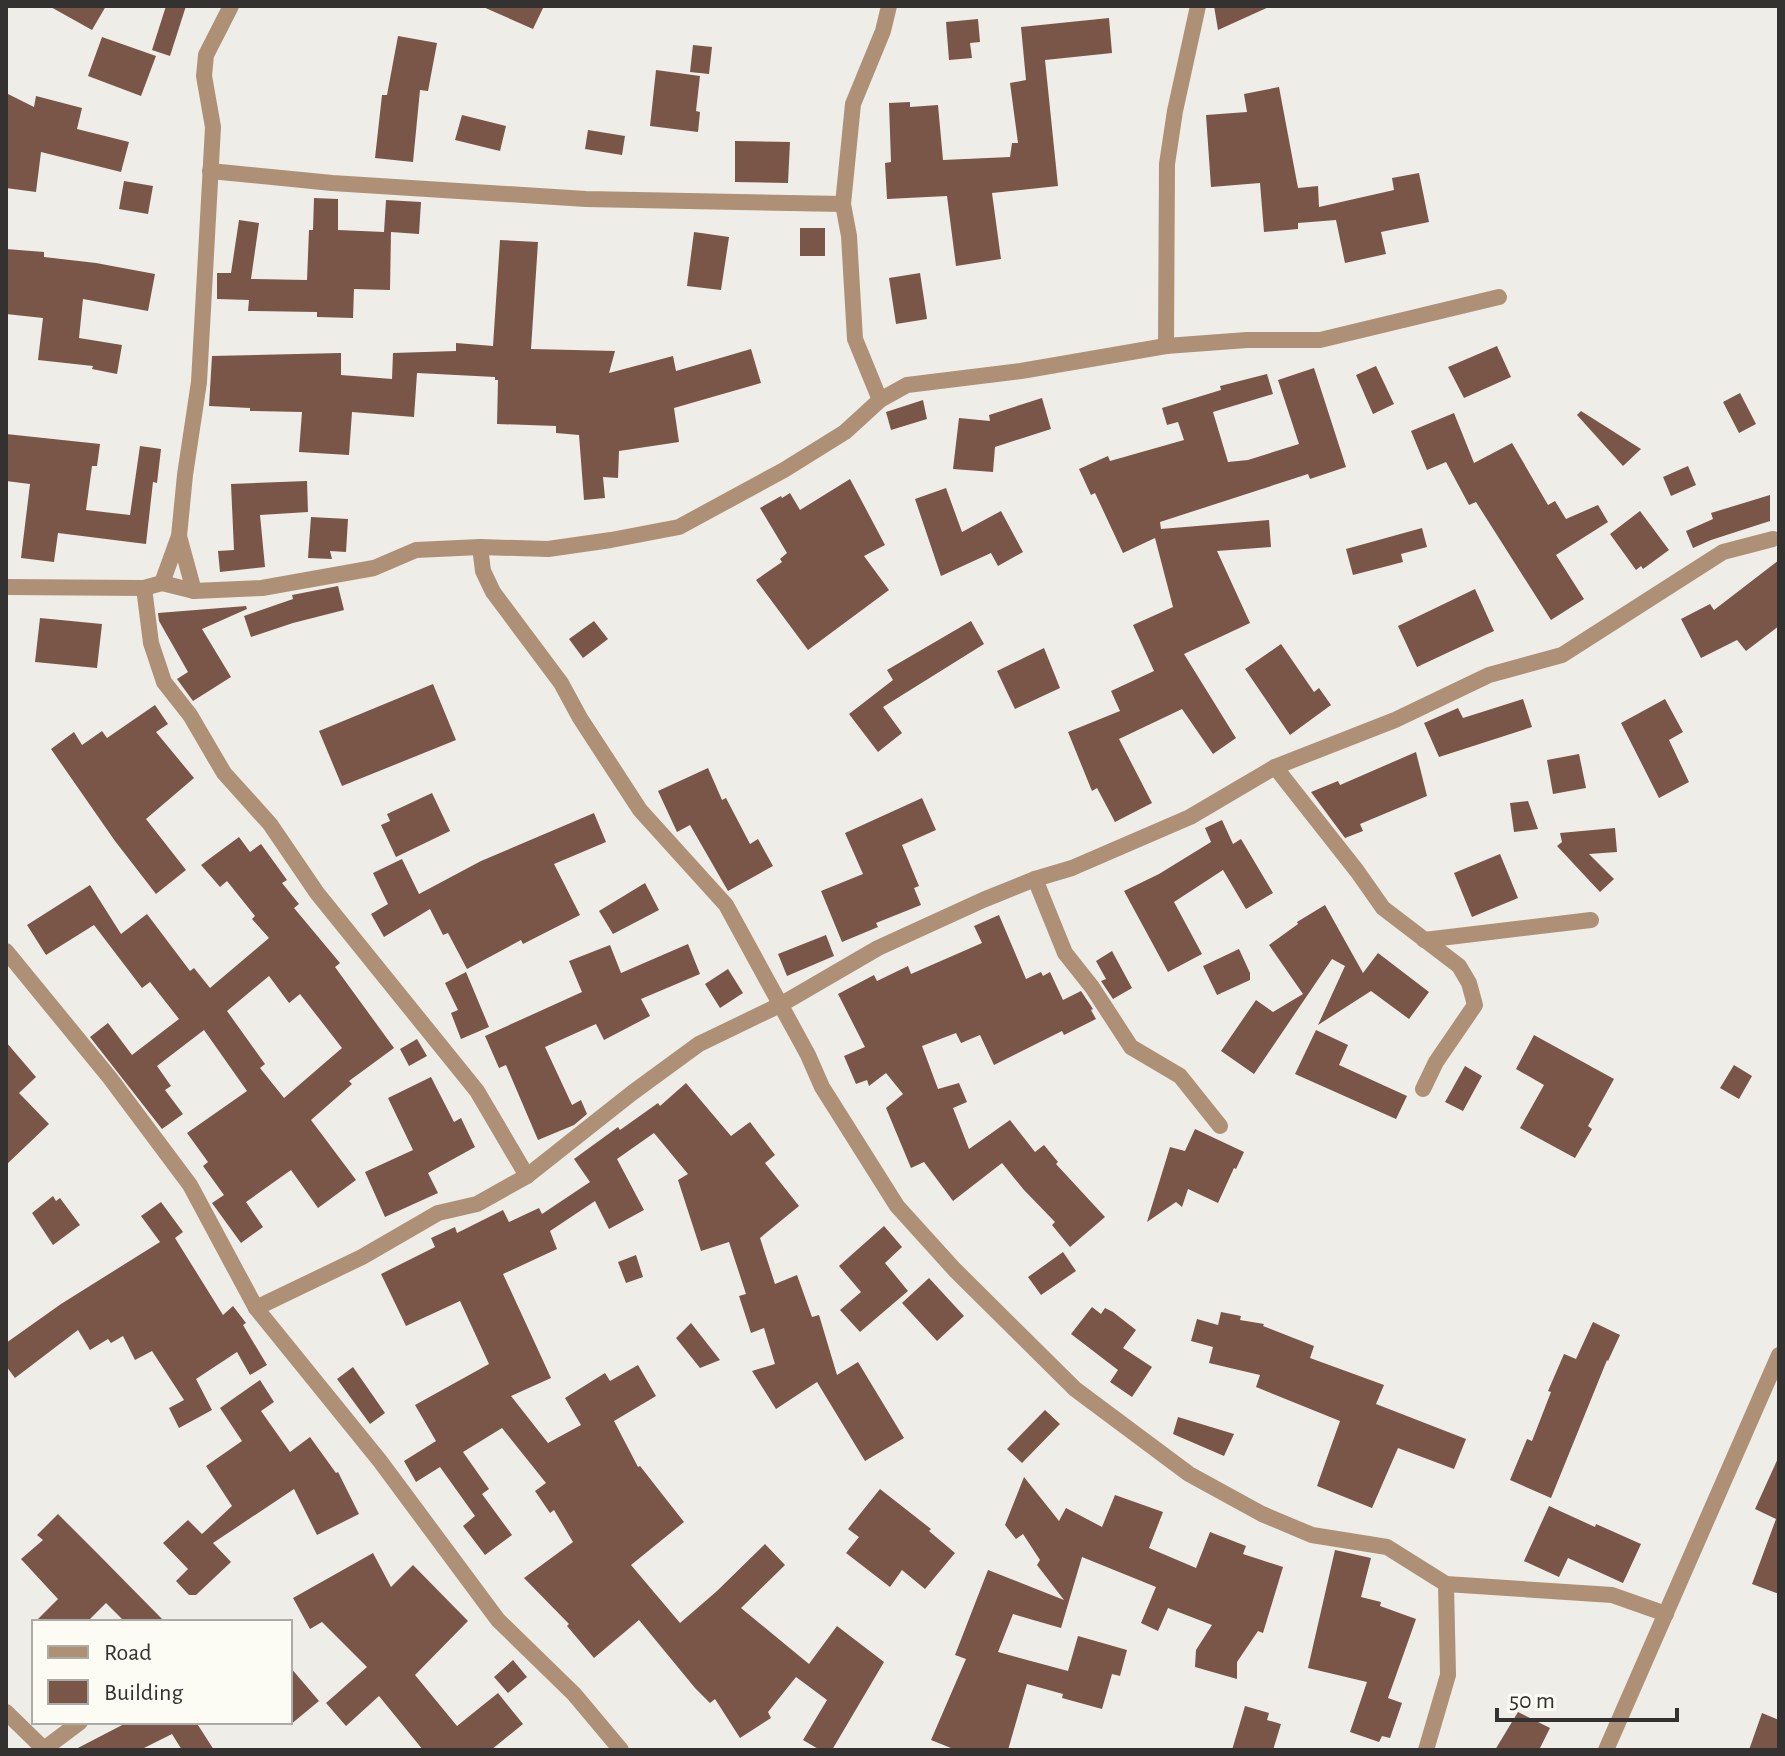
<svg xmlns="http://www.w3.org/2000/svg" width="1785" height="1756" font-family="'Alegreya Sans',sans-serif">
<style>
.building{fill:#7a5648;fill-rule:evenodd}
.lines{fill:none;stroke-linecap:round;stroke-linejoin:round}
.street{stroke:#ae9077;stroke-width:16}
</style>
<rect width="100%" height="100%" fill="#efede7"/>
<g class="building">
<path d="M49,6H106L92,30Z"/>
<path d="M166,6H186L170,56L152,50Z"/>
<path d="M481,6H544L533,29Z"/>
<path d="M1214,6H1271L1218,30Z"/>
<path d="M1109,18L1112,53L1045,60L1058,186L992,193L1001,259L956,266L947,196L887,199L885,163L891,162L889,103L910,102V107L938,105L943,160L1010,157L1012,143H1018L1010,83L1026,80L1021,27Z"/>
<path d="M978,19L980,42L970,43L972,58L949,60L946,22Z"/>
<path d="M398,36L437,43L428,91L420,90L413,162L375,158L382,95H387Z"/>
<path d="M102,37L156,56L141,96L88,76Z"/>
<path d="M693,45L712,47L709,74L690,72Z"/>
<path d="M656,70L700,76L696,111L700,112L698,132L650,126Z"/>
<path d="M1279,87L1298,188L1318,186L1319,207L1394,190L1392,178L1419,173L1429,222L1381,232L1386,254L1345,263L1336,220L1298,223V229L1264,232L1260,183L1211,187L1206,115L1247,112L1244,94Z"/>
<path d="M6,93L34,107L36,96L82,108L77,129L129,142L121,172L41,152L36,192L6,188Z"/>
<path d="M462,115L506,126L500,151L455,140Z"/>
<path d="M588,130L625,136L622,155L585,149Z"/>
<path d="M735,141L790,142L788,183L735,182Z"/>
<path d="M124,181L153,186L148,214L119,209Z"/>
<path d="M314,198L338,199V230L384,232L386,200L421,202L419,234L391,232L390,290L354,289L353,318L317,317V312L248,311L249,300L217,299V273H231L239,220L259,223L251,279L307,280L309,230H313Z"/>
<rect x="800" y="228" width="25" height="28"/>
<path d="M694,232L729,237L721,290L687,286Z"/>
<path d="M500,240L538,242L531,349L615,351L609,373L673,356L676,371L751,349L761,383L674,408L679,442L619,451L618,478L603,477L605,498L584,500L579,435L556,433V426L497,424L498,380H495V377L417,373L414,417L352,412L349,455L299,452L302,412L250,411V408L209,406L212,356L341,353V375L392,379L393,353L456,351V343L493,346Z"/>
<path d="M6,249L44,252V257L96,263L155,274L148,311L83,299L79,338L122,345L117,374L92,369L93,366L38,360L43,318L6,314Z"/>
<path d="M920,273L927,319L896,324L889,278Z"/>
<path d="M1497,346L1511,377L1464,398L1448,367Z"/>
<path d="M1376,366L1394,404L1373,414L1356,375Z"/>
<path d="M1314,368L1346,467L1310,479L1308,474L1160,522L1161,529L1269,520L1271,547L1217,551L1250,623L1184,654L1236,738L1213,754L1182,709L1119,739L1152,803L1115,822L1097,788L1092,791L1068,732L1120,711L1111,691L1154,671L1133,625L1173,607L1155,538L1123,553L1095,493L1091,495L1079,469L1108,456L1110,461L1184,440L1178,422L1167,425L1162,408L1221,390L1220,386L1267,374L1273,394L1213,412L1228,462L1248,460L1299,444L1278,380Z"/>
<path d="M1740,393L1756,424L1739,433L1723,402Z"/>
<path d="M1042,398L1051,429L995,447L993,472L953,469L959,418L990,421L989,415Z"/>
<path d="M923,400L927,419L891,430L886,412Z"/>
<path d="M1581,411L1641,449L1623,466L1577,415Z"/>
<path d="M1454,413L1474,463L1512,443L1548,505L1555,501L1566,519L1598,505L1608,522L1556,555L1584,599L1551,620L1476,502L1469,505L1446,462L1427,470L1411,431Z"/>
<path d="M6,434L100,444L97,466H92L86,510L130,515L140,446L161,449L157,483L153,482L146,544L58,533L54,562L21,558L30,484L6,481Z"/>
<path d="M1688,466L1696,485L1671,496L1663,477Z"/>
<path d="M850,479L885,545L864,556L889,590L808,650L756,580L782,562L780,559L787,553L760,508L781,496L782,498L790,493L800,510Z"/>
<path d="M307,481L308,512L260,515L265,567L220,572L218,551L234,550L231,484Z"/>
<path d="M946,488L962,532L1001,511L1023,552L998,566L991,553L941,576L915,499Z"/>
<path d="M1770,495V521L1711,540L1693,548L1686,531L1713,519L1711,513Z"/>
<path d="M1640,511L1669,550L1643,569L1641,566L1636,570L1610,534Z"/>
<path d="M311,517L348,519L346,552L330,551L332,559L308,558Z"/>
<path d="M1422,528L1427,547L1401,554L1403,562L1353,575L1346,549Z"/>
<path d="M1779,560V626L1746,651L1737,640L1701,658L1681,619L1710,604L1714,610Z"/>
<path d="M338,586L344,610L293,623L251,637L244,616L293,599L292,595Z"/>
<path d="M1475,589L1494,631L1417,667L1398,626Z"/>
<path d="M246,606L247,609L202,629L231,677L193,701L177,679L188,672L159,621L158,613Z"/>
<path d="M40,618L102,624L97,668L35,662Z"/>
<path d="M594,621L608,639L583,658L569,639Z"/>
<path d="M971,621L984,644L883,707L902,733L878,752L849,714L893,680L887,670Z"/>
<path d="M1281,644L1314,692L1319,688L1331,705L1290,735L1245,669Z"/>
<path d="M1044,648L1060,688L1015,709L997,671Z"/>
<path d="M433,684L456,740L342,786L319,731Z"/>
<path d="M1523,699L1532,727L1439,757L1424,723L1458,708L1463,718Z"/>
<path d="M1665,699L1683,732L1669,740L1689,782L1659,798L1621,723Z"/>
<path d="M155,705L168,724L156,732L194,778L146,819L186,870L156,894L115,841L51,749L74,732L82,745L102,731L107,738Z"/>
<path d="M1416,752L1427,796L1360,824L1363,831L1345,838L1311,792L1338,781L1340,785Z"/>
<path d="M1579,754L1586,788L1553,794L1547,760Z"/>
<path d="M708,768L722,800L726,798L750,844L758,839L773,866L728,891L690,825L677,832L658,791Z"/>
<path d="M432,793L450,831L396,857L381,825L390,821L387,814Z"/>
<path d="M922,798L936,830L902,845L919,886L914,888L921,905L876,923L878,927L842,942L821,891L863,874L845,833Z"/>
<path d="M1528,801L1538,829L1514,832L1510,803Z"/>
<path d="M594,813L606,842L554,864L580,915L523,944L521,940L467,969L448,933L443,935L430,909L384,937L371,914L388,904L373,873L402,859L419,894L481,861Z"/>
<path d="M1222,820L1233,844L1241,839L1273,893L1246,909L1223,870L1174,902L1202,954L1168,972L1124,891L1159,874L1211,842L1205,828Z"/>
<path d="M1615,828L1617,852L1589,854L1614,879L1600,892L1557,846L1562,842L1560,833Z"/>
<path d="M239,837L250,852L261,844L287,880L282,883L299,904L294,908L340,963L335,967L394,1048L349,1081L352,1084L311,1120L356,1180L318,1208L291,1170L246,1202L263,1227L241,1243L212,1203L224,1195L203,1166L208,1162L187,1133L247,1091L204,1030L157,1066L171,1086L165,1090L183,1114L162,1129L90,1037L108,1023L132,1055L179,1019L150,982L142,988L94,925L46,955L27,925L90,885L121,934L147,914L190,971L194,968L210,988L269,938L252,919L255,916L227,881L220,887L201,865ZM269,976L289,1003L300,994L342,1048L284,1098L260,1068L265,1064L227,1011Z"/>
<path d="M1500,854L1518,898L1472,917L1454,873Z"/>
<path d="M645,883L659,910L613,934L599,911Z"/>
<path d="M1325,905L1363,973L1378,953L1429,992L1409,1019L1371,991L1318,1025L1345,966L1332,959L1254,1074L1221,1051L1256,1000L1273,1012L1303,994L1269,945L1298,924L1297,922Z"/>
<path d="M999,915L1026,979L1041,972L1043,976L1050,972L1063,1000L1081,991L1093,1009L1091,1010L1096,1019L1064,1035L1062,1031L994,1065L980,1035L961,1043L956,1033L922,1046L938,1089L959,1083L967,1102L953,1108L969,1149L1010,1120L1035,1152L1044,1145L1058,1162L1056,1164L1105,1217L1070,1247L1052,1225L1055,1222L1024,1190L1002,1163L953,1201L924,1162L911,1168L886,1108L903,1094L886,1073L869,1086L867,1080L856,1084L844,1056L865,1047L838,994L874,975L877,981L908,966L911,974L982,943L974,926Z"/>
<path d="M826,935L834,956L787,976L778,954Z"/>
<path d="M688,944L700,974L641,999L650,1016L604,1040L596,1024L545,1047L572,1105L581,1100L587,1114L574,1125L538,1140L506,1065L499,1068L485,1036L582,992L569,961L610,945L621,973Z"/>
<path d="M1239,949L1250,973V980L1217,995L1203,966Z"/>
<path d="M1112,951L1132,988L1113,999L1101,981L1106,979L1096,961Z"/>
<path d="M728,969L743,993L720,1008L705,984Z"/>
<path d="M466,972L489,1027L461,1039L451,1013L458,1010L445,983Z"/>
<path d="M1316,1030L1348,1045L1339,1065L1407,1096L1396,1119L1295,1074Z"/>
<path d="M1534,1035L1614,1079L1588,1126L1592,1129L1575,1158L1520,1128L1544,1085L1516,1069Z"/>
<path d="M417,1039L427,1056L409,1066L400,1049Z"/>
<path d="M6,1042L36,1077L19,1093L49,1124L6,1165Z"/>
<path d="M1734,1065L1752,1076L1739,1099L1720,1088Z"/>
<path d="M1465,1066L1482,1076L1463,1111L1445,1102Z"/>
<path d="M431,1077L454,1122L461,1118L475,1147L428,1173L438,1193L385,1217L365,1172L413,1150L388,1098Z"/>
<path d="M686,1083L731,1136L750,1122L775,1155L765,1163L799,1206L760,1238L775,1284L797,1275L812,1317L819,1315L837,1375L858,1362L904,1438L865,1461L817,1382L776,1409L752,1371L775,1364L764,1328L751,1333L739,1296L746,1294L729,1242L701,1251L678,1180L688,1174L654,1133L617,1159L644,1210L609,1229L595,1201L550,1231L557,1249L503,1274L551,1378L511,1396L548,1443L581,1425L565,1398L605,1373L610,1381L638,1365L656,1396L614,1421L638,1467L640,1466L684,1522L631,1565L680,1623L717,1591L765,1544L785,1565L741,1608L809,1664L837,1626L884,1662L832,1750H820L803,1740L827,1700L796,1677L768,1712L771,1718L740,1738L715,1699L710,1703L695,1688L639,1620L594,1658L567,1626L569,1624L524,1578L573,1542L554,1510L550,1513L535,1491L546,1483L502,1428L463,1452L489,1489L482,1494L512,1535L485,1555L463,1526L475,1516L440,1467L416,1482L404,1461L436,1441L415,1405L489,1364L460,1301L406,1326L381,1274L435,1247L431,1238L455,1227L457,1233L503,1210L509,1222L539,1208L542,1214L590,1182L574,1159L618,1127L620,1130L658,1103L660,1106Z"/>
<path d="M1195,1129L1244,1152L1236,1169L1234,1168L1218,1203L1188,1189L1182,1207L1176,1202L1147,1222L1170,1147L1185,1151Z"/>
<path d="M53,1196L56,1201L60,1198L80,1225L53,1245L32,1213Z"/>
<path d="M161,1202L183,1232L175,1238L223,1315L233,1306L246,1323L243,1325L267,1365L250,1375L237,1352L196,1379L212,1410L179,1428L169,1408L184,1400L152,1351L135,1360L123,1336L111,1343L108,1339L90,1350L78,1330L15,1378L6,1366V1343L61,1304L160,1242L141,1216Z"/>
<path d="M884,1226L902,1247L885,1263L908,1291L860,1332L840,1310L861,1292L839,1266Z"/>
<path d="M1063,1252L1076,1271L1041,1295L1028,1277Z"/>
<path d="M636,1255L643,1277L626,1283L618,1262Z"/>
<path d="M929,1278L964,1316L937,1341L902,1303Z"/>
<path d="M1092,1307L1101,1314L1105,1308L1113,1312L1136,1330L1123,1348L1152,1367L1132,1397L1110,1382L1118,1370L1071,1334Z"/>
<path d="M1221,1312L1241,1316L1240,1320L1264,1324L1263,1326L1314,1346L1310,1358L1384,1385L1376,1404L1466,1439L1454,1469L1398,1448L1372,1508L1317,1486L1340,1421L1256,1387L1260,1375L1209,1363L1213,1347L1191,1341L1197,1319L1218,1325Z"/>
<path d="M1593,1322L1620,1335L1608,1361L1607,1360L1551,1498L1510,1480L1527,1439L1532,1441L1551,1392L1548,1391L1564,1354L1576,1359Z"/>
<path d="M691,1323L720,1360L700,1368L676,1338Z"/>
<path d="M353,1367L385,1413L370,1424L337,1379Z"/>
<path d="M260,1380L274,1402L261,1411L290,1452L310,1437L336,1473L338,1472L359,1514L317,1535L294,1489L213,1543L231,1562L196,1595H189L176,1581L188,1569L163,1543L188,1520L202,1534L232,1506L206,1466L242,1441L220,1408Z"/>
<path d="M1045,1410L1060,1424L1022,1463L1007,1449Z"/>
<path d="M1178,1417L1234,1434L1224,1456L1173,1434Z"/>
<path d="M1779,1456V1594L1752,1584L1776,1519L1755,1509Z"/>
<path d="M1024,1477L1059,1521L1066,1508L1102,1527L1115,1495L1163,1512L1149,1548L1196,1568L1210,1532L1246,1546L1243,1554L1283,1567L1263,1633L1258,1631L1237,1662V1679L1195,1667L1196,1650L1212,1625L1168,1608L1158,1631L1141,1623L1156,1587L1082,1557L1061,1628L1013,1614L998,1652L1068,1671L1078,1636L1127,1650L1120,1676L1112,1674L1102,1709L1062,1698L1063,1694L1027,1684L1008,1750H956L931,1740L966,1659L955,1655L988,1570L1064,1600L1037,1565L1040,1560L1023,1534L1016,1539L1005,1525Z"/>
<path d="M880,1489L931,1529L929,1531L955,1553L925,1589L902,1570L890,1587L846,1553L859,1537L848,1529Z"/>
<path d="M1549,1506L1595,1527L1596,1524L1641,1544L1623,1583L1568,1558L1559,1577L1524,1561Z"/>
<path d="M58,1514L99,1555L165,1622H125L106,1603L87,1622H35L58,1599L21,1559L43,1540L37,1535Z"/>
<path d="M1335,1550L1371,1558L1361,1597L1381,1602L1380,1606L1416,1619L1388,1698L1402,1703L1390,1738L1382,1736L1379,1742L1350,1732L1367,1682L1308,1668Z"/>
<path d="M373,1553L391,1587L413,1565L468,1621L415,1675L457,1726L498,1693L523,1724L491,1750H423L379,1696L346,1726L326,1703L367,1667L322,1622L310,1629L293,1598Z"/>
<path d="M513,1660L527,1677L508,1693L494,1677Z"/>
<path d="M290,1667L319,1701L290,1725Z"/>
<path d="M1245,1706L1269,1713L1267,1720L1281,1724L1273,1750H1232Z"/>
<path d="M1518,1712L1550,1728L1539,1750H1495Z"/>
<path d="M1762,1713L1779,1720V1750H1749Z"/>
<path d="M128,1722H196L214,1750H182L172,1734L140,1750H74Z"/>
</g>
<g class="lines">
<g class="street">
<path d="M210,171L332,183L586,199L843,204"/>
<path d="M1166,346L1167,164L1175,111L1198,6"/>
<path d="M880,400L855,339L849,236L843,204L853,104L883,31L889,6"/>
<path d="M179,536L194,591"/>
<path d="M480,547L483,571L493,592L561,683L580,718L640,810L726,905L808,1055L822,1087L897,1206L955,1270L1075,1389L1189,1474L1262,1514L1312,1535L1387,1547L1446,1584L1612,1595L1666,1614"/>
<path d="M162,583L179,536L185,475L199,382L213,127L204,76L206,55L231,6"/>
<path d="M6,587L144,588L162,583L194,591L262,588L374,568L416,550L480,547L548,549L611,540L679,527L784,470L845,432L880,400L907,385L1021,371L1166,346L1247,340H1320L1499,297"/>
<path d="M144,588L151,643L164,682L190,715L224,773L270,824L317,893L477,1091L527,1176"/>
<path d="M1275,767L1357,871L1383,908L1459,966L1469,983L1475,1005L1436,1062L1423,1089"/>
<path d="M1035,879L1065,953L1092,987L1131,1047L1180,1076L1220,1126"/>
<path d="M1424,940L1591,920"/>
<path d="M6,951L110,1078L190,1185L256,1308L380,1461L498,1620L574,1694L621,1750"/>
<path d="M256,1308L362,1257L438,1213L477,1204L527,1176L632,1093L699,1044L780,1005L878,948L983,900L1035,879L1072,868L1190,817L1275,767L1395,720L1489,675L1562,655L1723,552L1773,539"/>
<path d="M6,1712L45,1750"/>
<path d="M44,1749L80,1722"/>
<path d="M1426,1750L1448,1675L1446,1584"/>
<path d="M1606,1750L1779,1355"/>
</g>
</g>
<rect width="1785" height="1756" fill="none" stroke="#333230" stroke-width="16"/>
<rect x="32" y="1620" width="260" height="104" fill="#fcfbf4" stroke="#acaba6" stroke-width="2"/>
<rect x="48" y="1646" width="40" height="12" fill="#ae9077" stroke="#acaba6" stroke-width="2"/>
<text x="104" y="1660" font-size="24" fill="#333230">Road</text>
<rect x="48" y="1680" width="40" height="24" fill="#7a5648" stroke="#acaba6" stroke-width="2"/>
<text x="104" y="1700" font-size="24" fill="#333230">Building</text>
<path d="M1497 1708v12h180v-12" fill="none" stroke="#333230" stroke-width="4"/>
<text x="1509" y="1708" font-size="24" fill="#333230" stroke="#fcfbf4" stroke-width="6" paint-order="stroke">50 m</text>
</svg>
